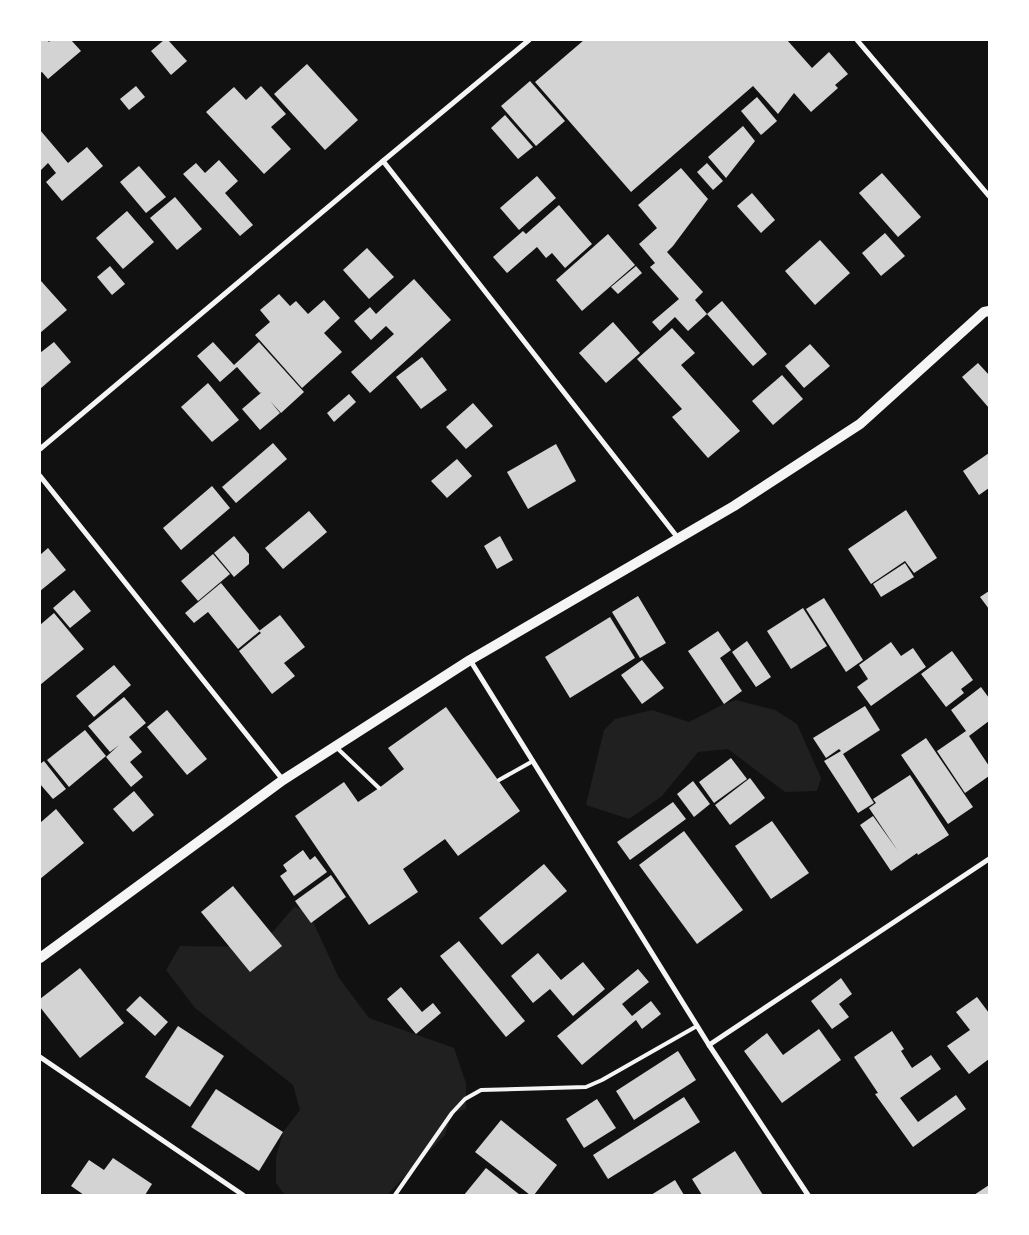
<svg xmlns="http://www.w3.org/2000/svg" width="1029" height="1235" font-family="Montserrat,sans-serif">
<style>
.green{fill:#202020}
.building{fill:#d3d3d3}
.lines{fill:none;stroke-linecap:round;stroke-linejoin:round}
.service{stroke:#f5f5f5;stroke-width:4}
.minor{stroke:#f5f5f5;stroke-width:5}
.secondary{stroke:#f5f5f5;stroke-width:10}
</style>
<rect width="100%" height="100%" fill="#111"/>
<g class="green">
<path d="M736,700L775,710L797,724L821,778L817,791L785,792L728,749L698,752L662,796L629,819L586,805L604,730L615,719L652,710L689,722L724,704Z"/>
<path d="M294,907L308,911L339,978L369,1018L454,1048L466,1083V1109L452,1113L445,1135L387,1195H285L276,1183V1157L283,1132L300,1110L293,1085L195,1008L166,970L180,946L260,947Z"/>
</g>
<g class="building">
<path d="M40,40H47L49,42L51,40H71L81,51L48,79L42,72L40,73Z"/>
<path d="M164,40H168L187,61L171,75L151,51Z"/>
<path d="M584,40H787L812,68L829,52L848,74L835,85L838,88L811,112L794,93L778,114L753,86L631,192L535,82Z"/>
<path d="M307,64L358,120L325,150L274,94Z"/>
<path d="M530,81L565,121L536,146L501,106Z"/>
<path d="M136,86L145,97L129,110L120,99Z"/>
<path d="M261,86L286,114L271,127L291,149L264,174L206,112L234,87L246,100Z"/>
<path d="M757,97L777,121L761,135L741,111Z"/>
<path d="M505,115L533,147L518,159L491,128Z"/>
<path d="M743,126L755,141L726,178L708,157Z"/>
<path d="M40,130L68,163L87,147L103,166L62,201L46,182L56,173L48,163L40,171Z"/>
<path d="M219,160L238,181L225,193L253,225L240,236L183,174L196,163L205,173Z"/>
<path d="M707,163L723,181L713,190L697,172Z"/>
<path d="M139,166L166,197L146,213L120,182Z"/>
<path d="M681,168L708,199L673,246L667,252L703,292L695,300L707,314L722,301L767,354L753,366L707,314L688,331L675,317L660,331L652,322L679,299L650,267L655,263L639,244L657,228L638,205Z"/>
<path d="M882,173L921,217L898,237L859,193Z"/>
<path d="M537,176L556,198L519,230L500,208Z"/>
<path d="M752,193L775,220L761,233L737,206Z"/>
<path d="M175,197L202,229L177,250L150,218Z"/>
<path d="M559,205L592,244L565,268L552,253L546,258L537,247L507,273L493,257L523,231L526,234Z"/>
<path d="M127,211L154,242L123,269L96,238Z"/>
<path d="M885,233L905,256L881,276L862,253Z"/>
<path d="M608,234L635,265L582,311L556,280Z"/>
<path d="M820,240L850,273L815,305L785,271Z"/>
<path d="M367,248L394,277L369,299L343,270Z"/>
<path d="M110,266L125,284L112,295L97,277Z"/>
<path d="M636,266L642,273L618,294L611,287Z"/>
<path d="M414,279L451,320L370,393L351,372L394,334L386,326L371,340L354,321L370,307L376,314Z"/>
<path d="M41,281L67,310L40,333V282Z"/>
<path d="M279,294L290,306L296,301L308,314L324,300L340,318L324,333L342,352L302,388L255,335L270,322L260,310Z"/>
<path d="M613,322L640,353L606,383L579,353Z"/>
<path d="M672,328L695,353L681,365L740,431L708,458L672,417L682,409L637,359Z"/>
<path d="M54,342L71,362L40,389V353Z"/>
<path d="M213,342L234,365L259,342L304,392L281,413L270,401L280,413L260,430L242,409L262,392L260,393L237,367L220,382L197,356Z"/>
<path d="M810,344L830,366L804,388L785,366Z"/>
<path d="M422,357L447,390L421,409L396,377Z"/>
<path d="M978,363L989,375V408L962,377Z"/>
<path d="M782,375L803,399L773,425L752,401Z"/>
<path d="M208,383L239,420L212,442L181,407Z"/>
<path d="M349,394L356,402L334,422L327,413Z"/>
<path d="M473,403L493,426L466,449L446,427Z"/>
<path d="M273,443L287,459L236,503L222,487Z"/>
<path d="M556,444L576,481L528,509L507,472Z"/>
<path d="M989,453V488L979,495L963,471Z"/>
<path d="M457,459L472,476L447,498L431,481Z"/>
<path d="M212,486L230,508L181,550L163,528Z"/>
<path d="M906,510L937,558L914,573L905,561L871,584L848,549Z"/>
<path d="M309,511L327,532L283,569L265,548Z"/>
<path d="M234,536L249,554V564L234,577L214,553Z"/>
<path d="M500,536L513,560L497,569L484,546Z"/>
<path d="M48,548L66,570L40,591V555Z"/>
<path d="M213,554L230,574L198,601L181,581Z"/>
<path d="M905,563L914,577L881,597L873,584Z"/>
<path d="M221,583L260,631L238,649L208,612L194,623L185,613Z"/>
<path d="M74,590L91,611L70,628L53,608Z"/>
<path d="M989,591V609L980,597Z"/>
<path d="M638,596L666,643L640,658L612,612Z"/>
<path d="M824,598L863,660L846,672L806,609Z"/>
<path d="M803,608L827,646L791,669L767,631Z"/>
<path d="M54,613L84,649L40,685V625Z"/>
<path d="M280,615L305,647L284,663L295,676L272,694L239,651L261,633L259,631Z"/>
<path d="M610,617L635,658L570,698L545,657Z"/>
<path d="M718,631L731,650L720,658L742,691L724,704L688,651Z"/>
<path d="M747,641L771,677L756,687L732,652Z"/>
<path d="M891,642L901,656L913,648L926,667L871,706L857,687L868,679L859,665Z"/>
<path d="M952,651L973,680L961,689L964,693L946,707L921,674Z"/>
<path d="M642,660L664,688L642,704L621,675Z"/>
<path d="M114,665L131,685L94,717L76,696Z"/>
<path d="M981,687L989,698V721L969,736L989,766V776L965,793L937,751L966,731L951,710Z"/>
<path d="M124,697L146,723L129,737L142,752L130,762L143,777L131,787L106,757L119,745L110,752L88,726Z"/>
<path d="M865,706L880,730L843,754L874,803L858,813L824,761L841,751L839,749L826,758L813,738Z"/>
<path d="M446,707L520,811L458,856L445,839L403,869L418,892L369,925L295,816L344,782L358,802L379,788L404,769L388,748Z"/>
<path d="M167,710L207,759L187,775L147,727Z"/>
<path d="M85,730L106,756L69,787L47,760Z"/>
<path d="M926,738L973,807L948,824L901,755Z"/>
<path d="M731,758L747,779L714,803L699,782Z"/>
<path d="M44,761L66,789L53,799L40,784V764Z"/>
<path d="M910,775L949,835L918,855L917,853L891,871L860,825L873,816L898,851L869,808L876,803L873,799Z"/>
<path d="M750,778L765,798L730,825L715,805Z"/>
<path d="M693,781L710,804L694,817L677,794Z"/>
<path d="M134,791L154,815L133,832L113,809Z"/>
<path d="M673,802L686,819L630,860L617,842Z"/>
<path d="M56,809L84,843L40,879V823Z"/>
<path d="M772,821L809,873L771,899L735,846Z"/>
<path d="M684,831L743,910L697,944L639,865Z"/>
<path d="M303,850L310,860L315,856L327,872L294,896L280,876L287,871L283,865Z"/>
<path d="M544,864L567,891L502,945L479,918Z"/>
<path d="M331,875L346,897L311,923L295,901Z"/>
<path d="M233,886L282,946L250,972L201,912Z"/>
<path d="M459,941L525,1021L506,1037L440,956Z"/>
<path d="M538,953L561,980L583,962L605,989L573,1016L550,989L533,1003L511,976Z"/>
<path d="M80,968L124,1023L80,1058L40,1007V999Z"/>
<path d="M638,969L649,982L622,1004L632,1016L651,1001L661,1014L642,1029L636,1020L582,1065L557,1036Z"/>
<path d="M841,978L852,994L839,1004L849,1017L832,1029L811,1001Z"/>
<path d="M401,987L422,1012L433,1003L441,1013L416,1034L387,999Z"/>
<path d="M140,996L168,1022L155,1036L126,1010Z"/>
<path d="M977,997L989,1013V1059L969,1074L947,1046L970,1030L956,1012Z"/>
<path d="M178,1026L224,1056L190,1107L145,1077Z"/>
<path d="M819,1029L841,1060L782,1103L744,1051L767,1033L783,1055Z"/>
<path d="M892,1031L904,1049L901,1051L912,1068L931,1055L941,1069L900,1098L918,1122L956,1095L966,1109L913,1147L875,1094L878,1093L854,1057Z"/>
<path d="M678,1051L696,1080L634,1120L616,1091Z"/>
<path d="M216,1089L283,1132L259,1171L191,1127Z"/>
<path d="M684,1097L700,1122L608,1179L593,1155Z"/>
<path d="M597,1099L616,1128L584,1148L566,1119Z"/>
<path d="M501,1120L557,1165L534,1195H530L475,1152Z"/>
<path d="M735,1151L763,1195H702L692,1179Z"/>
<path d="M113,1158L152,1184L145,1195H84L71,1186L89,1160L104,1170Z"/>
<path d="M486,1168L520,1195H464Z"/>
<path d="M675,1180L684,1195H651Z"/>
<path d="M989,1185V1195H974Z"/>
</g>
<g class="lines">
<g class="service">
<path d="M337,748L379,788"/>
<path d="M499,780L533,761"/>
<path d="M395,1195L452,1113L465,1099L481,1090L586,1087L602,1080L697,1026"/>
</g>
<g class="minor">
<path d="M857,40L989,196"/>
<path d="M383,161L678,538"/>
<path d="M40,449L383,161L529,40"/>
<path d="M40,476L283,780"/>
<path d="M470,660L709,1045L808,1195"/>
<path d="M709,1045L989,859"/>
<path d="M40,1057L243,1195"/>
</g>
<path class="secondary" d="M40,958L283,780L470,660L734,506L860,424L984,312L989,311"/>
</g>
<rect width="1029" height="1235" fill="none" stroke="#ffffff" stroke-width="82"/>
</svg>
